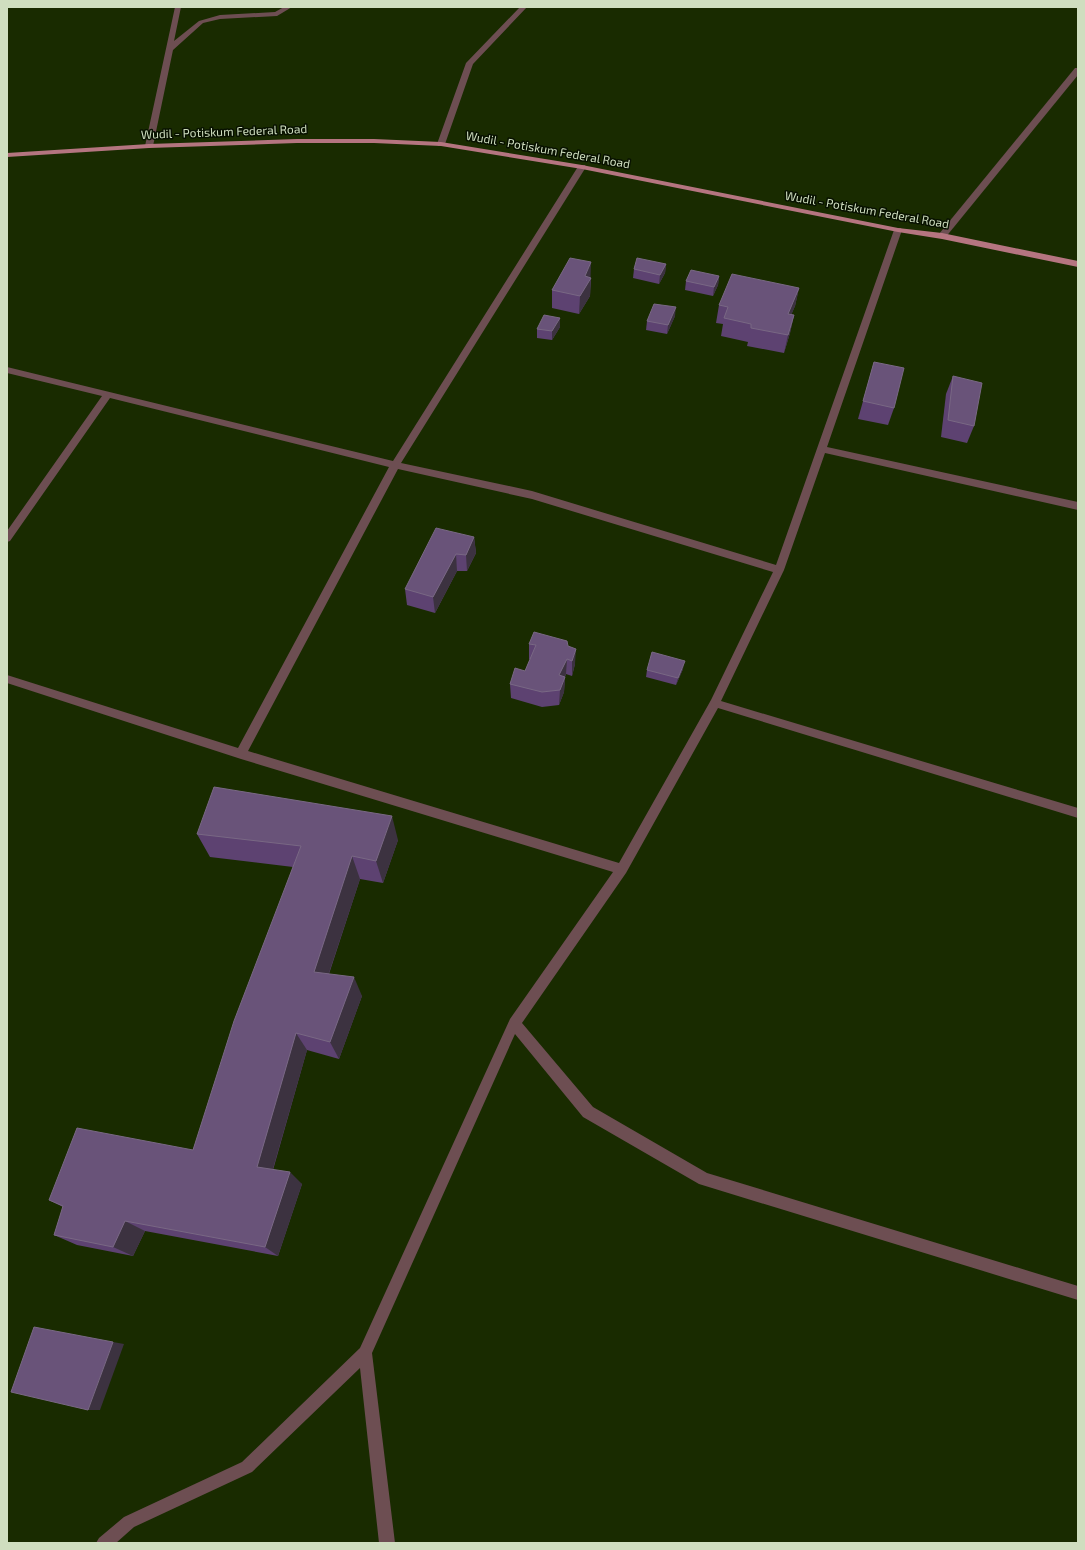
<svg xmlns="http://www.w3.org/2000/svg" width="1085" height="1550" font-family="'Exo 2',sans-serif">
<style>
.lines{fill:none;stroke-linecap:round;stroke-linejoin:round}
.minor{fill:#6d4e52;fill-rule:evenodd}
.primary{fill:#b57580;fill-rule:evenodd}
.wall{fill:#5d4271}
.shaded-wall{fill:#3c3240}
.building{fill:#695379;stroke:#796884}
.labels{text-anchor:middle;stroke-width:3;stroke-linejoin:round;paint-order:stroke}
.far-street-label{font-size:12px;fill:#cfdebf;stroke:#081100}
</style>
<rect width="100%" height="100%" fill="#192b00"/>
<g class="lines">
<g class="minor">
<path d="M175,7H181L174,41L199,21L220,15L275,12L284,7H292L277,16L220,19L203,23L173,50L153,146L149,148L145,146Z"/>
<path d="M520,7H527L473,64L445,144L441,146H438L437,144L466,63Z"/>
<path d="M1075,68H1078V75L945,238H939V234Z"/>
<path d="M579,165H585L586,167L401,463L532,491L776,565L894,230L895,228H901L902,230L827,447L1078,502V510L825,453L784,570L721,701L1078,808V818L718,708L626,873L522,1023L593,1107L707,1173L1078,1286V1300L699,1184L583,1117L515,1034L372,1353L395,1543H379L360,1368L252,1472L134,1527L116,1543H96L99,1538L124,1517L242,1462L360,1348L510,1019L613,872L241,759L7,683V675L238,748L389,467L110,398L10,541L7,542V531L102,396L7,373V367L393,461ZM398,469L532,499L773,572L711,700L619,863L248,751Z"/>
</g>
<path class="primary" d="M297,139H374L441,142L582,165L898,228L942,233L1078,261V267L942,239L898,232L582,169L441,146L374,143H297L149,148L7,157V153L149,144Z"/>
</g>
<g class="wall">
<path d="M666,264L665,273L659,284L633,278L634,269Z"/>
<path d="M719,276L718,285L713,296L685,290L686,281Z"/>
<path d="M591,278L590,296L579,314L552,308V290Z"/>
<path d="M799,288L795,306L791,315H794L790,333L784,353L747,346L748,342L721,336L723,324L716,323L719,305Z"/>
<path d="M675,316L667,334L646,330L647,321Z"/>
<path d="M560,327L552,340L537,338V329Z"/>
<path d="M874,362L894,408L888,425L858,419Z"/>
<path d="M953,376L974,426L967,443L941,437L946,394Z"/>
<path d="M474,537L476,553L467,571H457L435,613L407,605L405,589Z"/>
<path d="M529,644L568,646L575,664L572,676L566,674L565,677L564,692L559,705L542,707L511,698L510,684L525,671L530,659H529Z"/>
<path d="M683,669L676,685L646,677L647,670Z"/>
<path d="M197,834L398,840L383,883L360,879L329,974L362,996L339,1059L307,1050L273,1170L302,1184L278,1256L145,1231L133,1256L77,1245L54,1235L63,1207L49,1200L193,1150L293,867L210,857Z"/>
</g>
<g class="shaded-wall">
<path d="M591,262L590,296L579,314L580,296L585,276Z"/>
<path d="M666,264L665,273L659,284L660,275Z"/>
<path d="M719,276L718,285L713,296L714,287Z"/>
<path d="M799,288L795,306L784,332L788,314Z"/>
<path d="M676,307L675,316L667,334L668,325Z"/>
<path d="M794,315L790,333L784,353L788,335Z"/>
<path d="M560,318V327L552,340V331Z"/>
<path d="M474,537L476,553L467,571L466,555Z"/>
<path d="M456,554L457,571L435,613L433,597Z"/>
<path d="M576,649L575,664L572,676V661Z"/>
<path d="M567,659L566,674L565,677L564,692L559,705L560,690L559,675Z"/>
<path d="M685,661L683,669L676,685L678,678Z"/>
<path d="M392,816L398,840L383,883L376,861Z"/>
<path d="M352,856L360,879L323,991L314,972Z"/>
<path d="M354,977L362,996L339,1059L330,1042Z"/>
<path d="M296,1033L307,1050L270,1179L257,1167Z"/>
<path d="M290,1172L302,1184L278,1256L265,1247Z"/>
<path d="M125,1221L145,1231L133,1256L113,1247Z"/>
<path d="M113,1342L124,1344L100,1410H88Z"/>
</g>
<g class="building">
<path d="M570,258L591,262L585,276L591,278L580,296L552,290Z"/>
<path d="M637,258L666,264L660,275L634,269Z"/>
<path d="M691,270L719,276L714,287L686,281Z"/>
<path d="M732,274L799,288L788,314L794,315L788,335L751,328V324L724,318L728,307L719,305Z"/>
<path d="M654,304L676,307L668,325L647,321Z"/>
<path d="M544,315L560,318L552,331L537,329Z"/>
<path d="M874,362L904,368L894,408L863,401Z"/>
<path d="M953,376L982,383L974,426L948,420Z"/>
<path d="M436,528L474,537L466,555L456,554L433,597L405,589Z"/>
<path d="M534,632L567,641L568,646L576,649L572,661L567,659L559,675L565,677L560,690L542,692L510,684L515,668L525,671L536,645L529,644Z"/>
<path d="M652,652L685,661L678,678L647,670Z"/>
<path d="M214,787L392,816L376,861L352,856L314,972L354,977L330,1042L296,1033L257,1167L290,1172L265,1247L125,1221L113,1247L54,1235L63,1206L49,1200L77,1128L193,1150L234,1021L301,846L197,834Z"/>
<path d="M34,1327L113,1342L88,1410L11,1392Z"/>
</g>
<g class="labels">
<g class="far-street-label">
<text transform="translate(224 132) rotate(-2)" y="4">Wudil - Potiskum Federal Road</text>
<text transform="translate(548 150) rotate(10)" y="4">Wudil - Potiskum Federal Road</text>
<text transform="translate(867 210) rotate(10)" y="4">Wudil - Potiskum Federal Road</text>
</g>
</g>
<rect width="1085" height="1550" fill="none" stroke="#cfdebf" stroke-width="16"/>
</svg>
